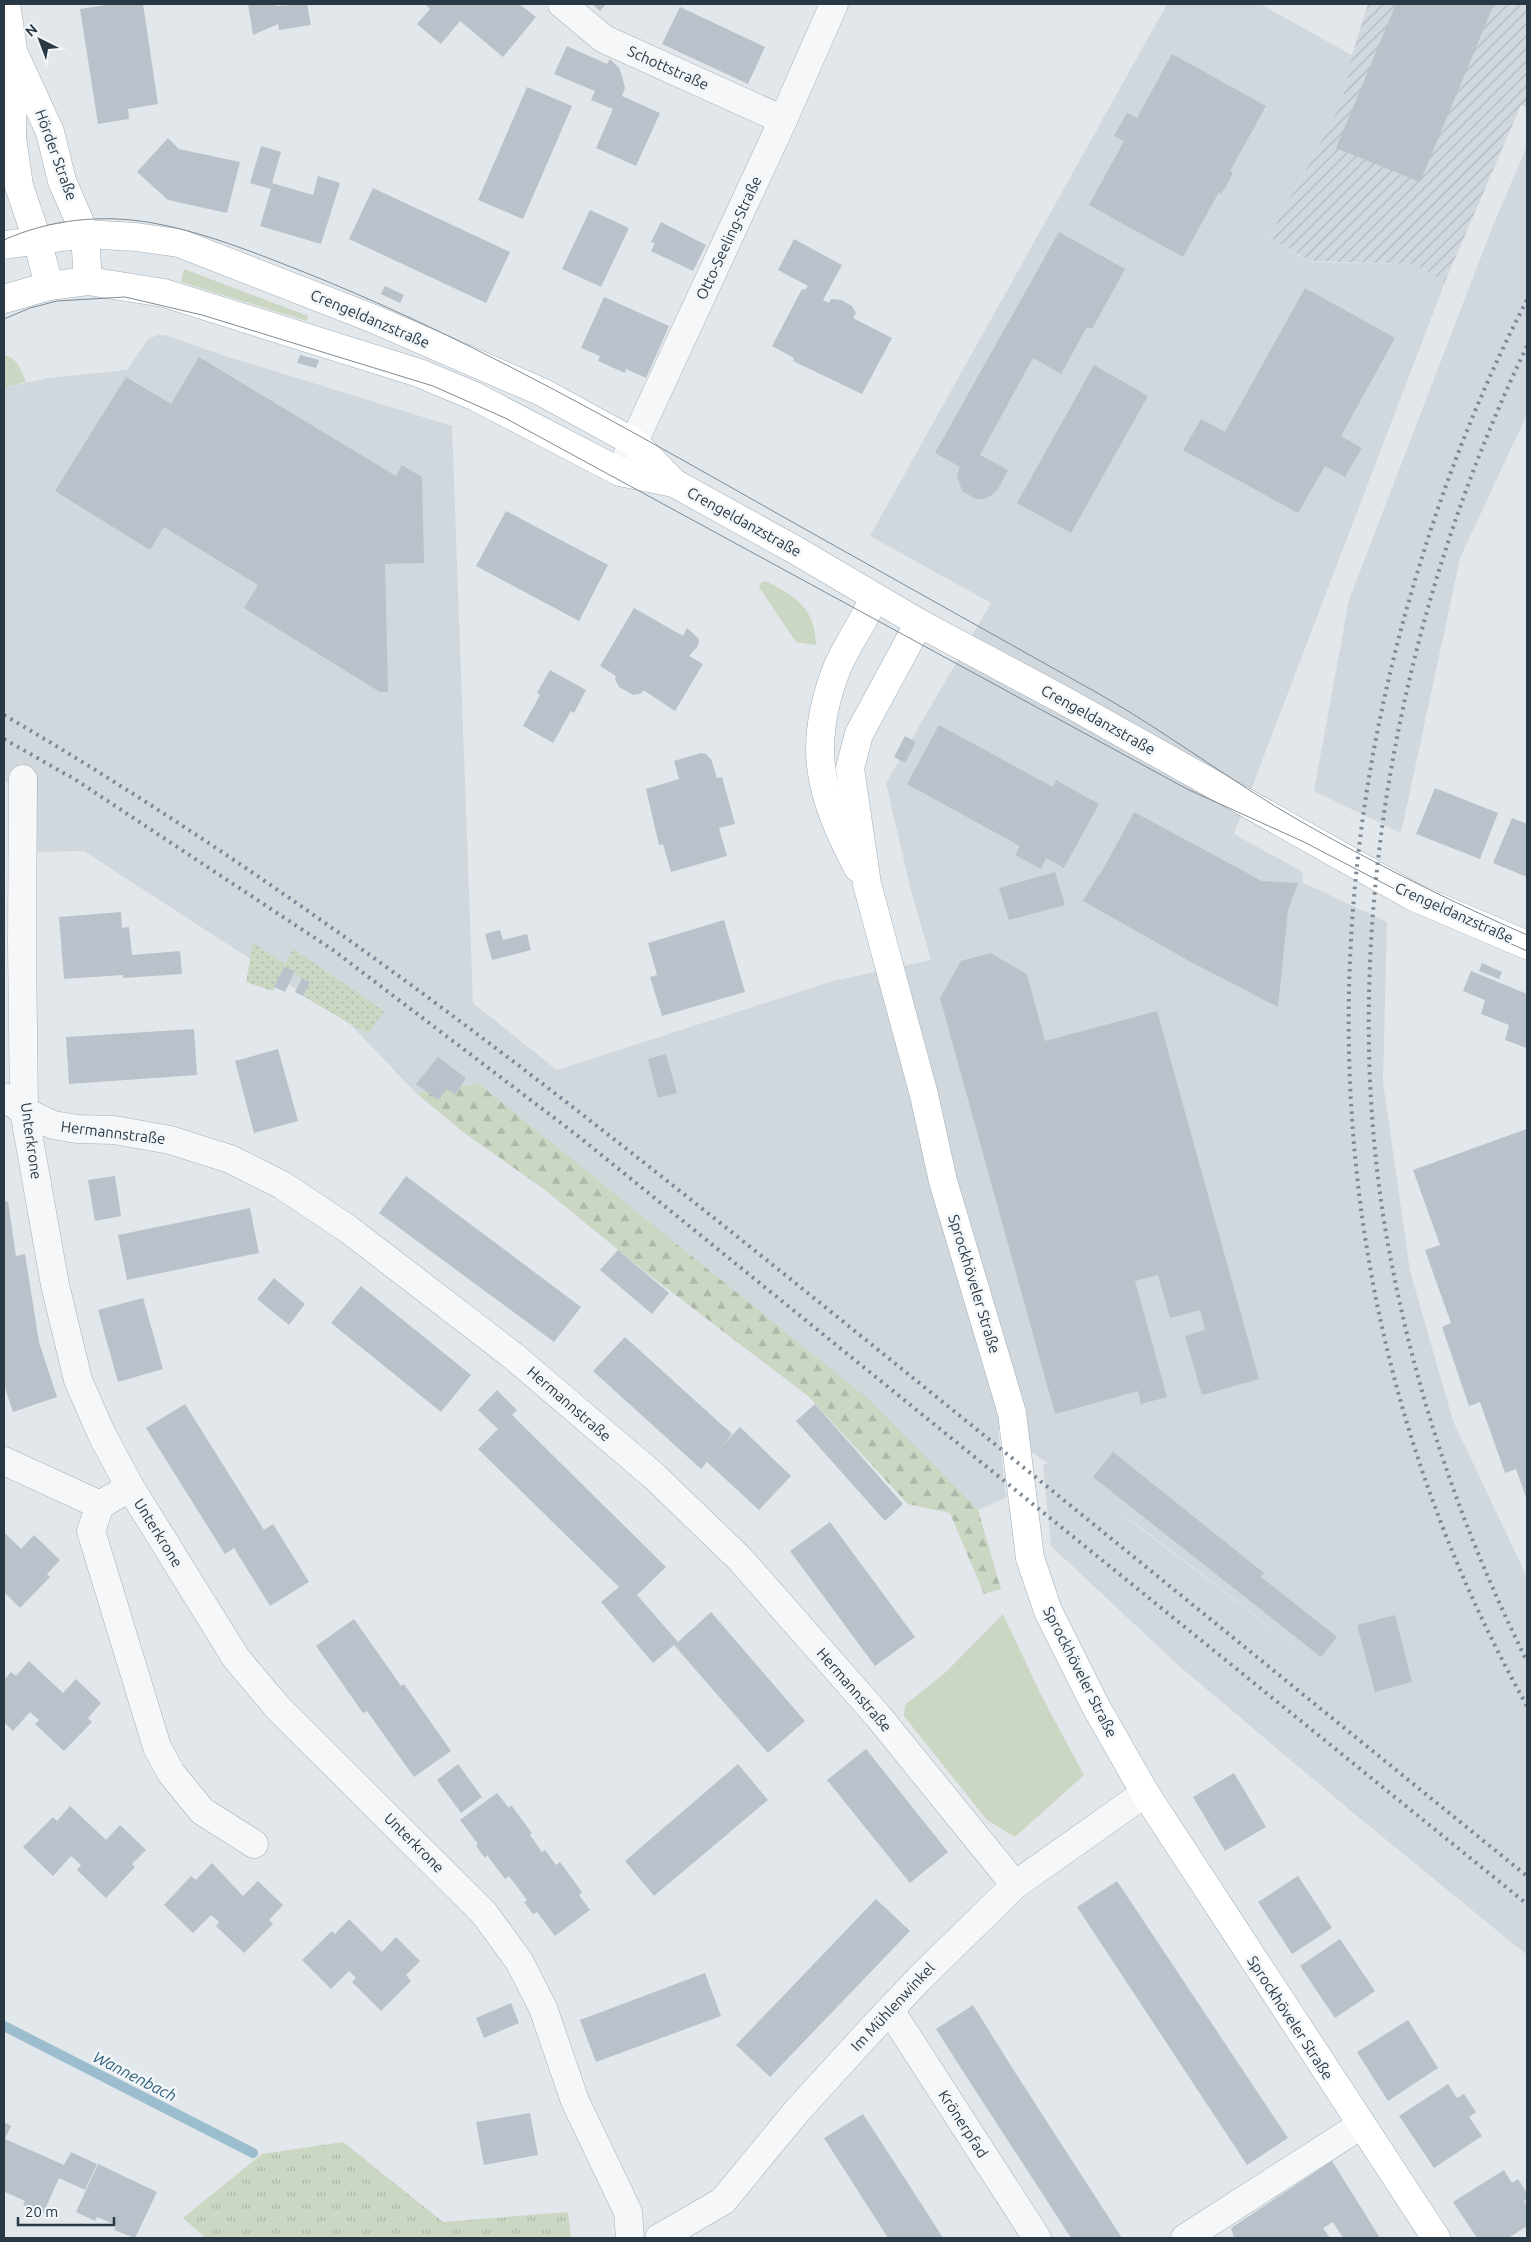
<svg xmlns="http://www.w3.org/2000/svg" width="1531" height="2242" font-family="Ubuntu,sans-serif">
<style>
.built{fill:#d0d7dd;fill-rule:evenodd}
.industrial{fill:url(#industrial-furrows)}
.grass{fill:#cbd6c3}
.forest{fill:url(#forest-firs)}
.park{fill:url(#park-tufts)}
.garden{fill:url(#garden-dots)}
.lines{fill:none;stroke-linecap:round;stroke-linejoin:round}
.stream{stroke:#9bbdcd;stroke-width:10}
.building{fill:#b9c2ca}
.minor-casing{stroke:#a7afb6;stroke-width:29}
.secondary-casing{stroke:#a7afb6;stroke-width:29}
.primary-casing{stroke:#a1aeb8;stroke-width:29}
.minor{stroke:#f5f7f9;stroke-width:28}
.secondary{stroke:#fff;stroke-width:28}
.primary{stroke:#fff;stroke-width:28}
.tram{stroke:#7b8a96;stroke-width:1}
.rail{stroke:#7b8a96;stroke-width:4;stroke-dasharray:2.5 5;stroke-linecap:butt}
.labels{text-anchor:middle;stroke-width:5;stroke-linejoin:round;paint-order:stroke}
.street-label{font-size:15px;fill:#293845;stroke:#f2f6f8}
.water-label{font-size:16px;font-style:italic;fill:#30607b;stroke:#f2f6f8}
</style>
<defs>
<pattern id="industrial-furrows" width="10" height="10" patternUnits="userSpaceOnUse" patternTransform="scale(1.25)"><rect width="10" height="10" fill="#d0d7dd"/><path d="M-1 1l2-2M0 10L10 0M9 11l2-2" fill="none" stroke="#b3b9bf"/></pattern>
<pattern id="forest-firs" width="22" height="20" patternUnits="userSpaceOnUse" patternTransform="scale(1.25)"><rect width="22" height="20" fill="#cbd6c3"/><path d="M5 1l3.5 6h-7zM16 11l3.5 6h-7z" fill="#aeb8a9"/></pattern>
<pattern id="park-tufts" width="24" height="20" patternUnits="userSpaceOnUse" patternTransform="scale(1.25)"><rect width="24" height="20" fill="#cbd6c3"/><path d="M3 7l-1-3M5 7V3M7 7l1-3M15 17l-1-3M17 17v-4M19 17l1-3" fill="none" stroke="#aeb8a9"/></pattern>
<pattern id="garden-dots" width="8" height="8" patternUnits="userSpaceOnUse" patternTransform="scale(1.25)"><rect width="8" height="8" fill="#cbd6c3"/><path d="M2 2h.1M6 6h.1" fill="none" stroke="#aeb8a9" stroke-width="1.8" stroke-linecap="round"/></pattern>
</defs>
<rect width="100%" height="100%" fill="#e2e7eb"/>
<g class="built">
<path d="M1167,4H1260L1352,55L1342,102L1271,234L1267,236L1310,262L1415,264L1445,282L1234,834L1303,872L1302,882L1387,922L1383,1082L1410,1271L1453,1421L1527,1577V1955L1351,1811L1178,1665L1051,1546L1043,1464H1049L998,1429L1006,1498L978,1510L950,1513L808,1396L643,1270L544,1189L462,1131L416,1093L350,1024L84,851L38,852L36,827L11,785L4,781V388L48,378L127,370L148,339L158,335H165L219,354L452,426L473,1003L557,1070L833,981L931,960L910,887L886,783L991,603L870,536ZM1120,1513L1139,1526L1340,1680Z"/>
<path d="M1527,146V414L1460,558L1401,833L1314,791L1349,600L1492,228Z"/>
</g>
<path class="industrial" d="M1368,4H1527V108L1521,105L1445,282L1415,264L1310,261L1267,236L1271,234L1342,102L1352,55Z"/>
<g class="grass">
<path d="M184,269L308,316L307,321L181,282Z"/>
<path d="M4,355C18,358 21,370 26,382L4,388Z"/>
<path d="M766,581C796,597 815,608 816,645L796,642L759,587L761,583Z"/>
<path d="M1003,1614L1041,1695L1084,1775L1015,1837L987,1820L904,1716L905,1705L946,1672Z"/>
</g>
<path class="forest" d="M479,1084L868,1399L978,1510L1001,1589L984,1594L950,1513L908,1504L808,1396L643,1270L544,1189L462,1131L416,1093Z"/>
<path class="park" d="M343,2142L443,2222L568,2212L571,2238H206L183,2218L262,2154Z"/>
<path class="garden" d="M253,943L285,964L293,949L384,1011L368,1034L303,996L309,982L284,967L273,991L246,982Z"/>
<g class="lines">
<path class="stream" d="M4,2026L253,2153"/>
</g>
<g class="building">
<path d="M113,4H143L158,104L128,109L129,119L98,124L80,9Z"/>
<path d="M248,4H275L276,6L307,4L311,25L279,30L278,24L253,35Z"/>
<path d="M425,4H519L536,17L503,57L460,21L441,44L417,24L430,9Z"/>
<path d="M592,4H606L600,11Z"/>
<path d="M1396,4H1494L1420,182L1336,148Z"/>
<path d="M680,7L765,47L748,84L662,44Z"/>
<path d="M567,46L607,64L610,59L619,68L622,76L625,88L622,96L660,113L636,166L596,148L613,109L591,100L595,91L554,74Z"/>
<path d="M1172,54L1266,106L1230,171L1233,173L1228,183L1221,194L1219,192L1183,257L1089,205L1124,141L1114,136L1127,113L1137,118Z"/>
<path d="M527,87L572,106L523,219L478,200Z"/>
<path d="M168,138L179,149L240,162L227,213L168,200L137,172Z"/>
<path d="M261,146L281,152L272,183L313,195L318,176L340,183L321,244L260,226L271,189L250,183Z"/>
<path d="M373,188L510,252L486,303L349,239Z"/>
<path d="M590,210L629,228L601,287L562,269Z"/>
<path d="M661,222L706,245L693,271L651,251L655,243L651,242Z"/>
<path d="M1059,232L1125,269L1092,329L1087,327L1061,374L1033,358L980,455L1008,470L998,489L992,495L984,499H976L962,491L957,475L960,467L935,453Z"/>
<path d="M794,239L842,265L823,300L829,303L831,299L841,300L852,306L856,313L853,318L892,338L862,394L793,361L794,358L772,346L802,289L805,290L808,286L778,270Z"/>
<path d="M385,286L404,295L400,303L381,294Z"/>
<path d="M1305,288L1395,338L1341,436L1362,448L1345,477L1325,466L1298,513L1183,450L1201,419L1225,432Z"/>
<path d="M604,297L669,326L646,378L626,369L625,373L598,361L600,356L581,348Z"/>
<path d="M300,355L319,360L316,368L297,363Z"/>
<path d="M199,357L396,476L402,465L422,477L424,563L385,564L388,692H380L244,608L258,585L164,527L150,550L55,491L126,377L171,404Z"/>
<path d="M1094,365L1148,396L1071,533L1017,503Z"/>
<path d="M506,511L608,565L579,621L476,566Z"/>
<path d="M634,608L683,636L687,628L699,639L698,646L689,656L703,664L675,711L643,690L642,693L633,695L619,687L615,679L616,676L600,666Z"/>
<path d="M550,670L586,690L574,713L571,711L553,743L523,726L540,695L537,693Z"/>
<path d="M939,725L1053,787L1056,780L1099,804L1064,868L1046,858L1041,869L1015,855L1020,846L907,784Z"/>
<path d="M905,736L916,742L905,763L894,757Z"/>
<path d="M701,753L706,754L711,759L717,778L722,777L735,824L719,828L727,856L671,872L663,844L659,845L646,789L679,779L674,761Z"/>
<path d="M1435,788L1498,813L1480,859L1416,834Z"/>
<path d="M1134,812L1262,881L1298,883L1288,910L1278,1007L1191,962L1083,901L1099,874L1100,875Z"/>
<path d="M1512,818L1527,824V877L1493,863Z"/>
<path d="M1055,872L1065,905L1009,920L999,888Z"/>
<path d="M121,912L122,928L129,927L132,955L180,951L182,974L123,978V975L64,979L59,917Z"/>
<path d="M724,920L745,992L662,1016L650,977L657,975L648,943Z"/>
<path d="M500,930L503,940L527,934L531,950L492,960L485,934Z"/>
<path d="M990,953L1027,974L1045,1041L1157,1011L1259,1379L1202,1395L1185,1336L1205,1330L1200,1310L1170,1318L1158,1275L1135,1281L1167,1397L1141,1404L1138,1391L1055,1414L940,998L961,961Z"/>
<path d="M1482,963L1502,972L1499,979L1479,971Z"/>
<path d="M284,967L295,971L285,992L274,987Z"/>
<path d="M1471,971L1527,994V1048L1505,1040L1509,1025L1481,1014L1485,1000L1463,991Z"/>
<path d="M302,978L310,982L303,996L295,992Z"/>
<path d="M194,1029L197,1075L69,1084L66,1037Z"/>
<path d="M278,1049L298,1121L254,1133L235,1061Z"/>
<path d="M666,1054L677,1093L658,1098L648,1059Z"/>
<path d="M438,1057L466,1078L455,1095L447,1089L438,1100L416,1084Z"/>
<path d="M1527,1129V1500L1516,1469L1505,1473L1480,1402L1469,1406L1442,1327L1451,1323L1425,1250L1440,1245L1413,1170Z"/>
<path d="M115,1176L121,1216L95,1221L88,1180Z"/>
<path d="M406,1176L581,1307L554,1342L379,1213Z"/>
<path d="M8,1201L16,1256L25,1254L39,1342L57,1397L13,1412L4,1385V1202Z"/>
<path d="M250,1208L259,1253L127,1280L118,1235Z"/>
<path d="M618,1250L669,1293L652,1314L600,1270Z"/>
<path d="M274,1278L305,1304L289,1325L257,1299Z"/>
<path d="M361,1286L471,1375L441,1412L331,1323Z"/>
<path d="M143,1298L163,1369L118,1382L98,1310Z"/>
<path d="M625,1337L732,1434L719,1449L740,1427L791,1476L759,1510L707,1462L701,1469L593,1371Z"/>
<path d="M497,1390L517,1410L512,1415L666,1567L637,1595L678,1642L711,1612L805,1721L768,1753L674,1645L653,1663L601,1602L619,1587L478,1449L498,1429L478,1410Z"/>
<path d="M185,1404L264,1530L273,1524L309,1582L270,1606L234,1548L225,1554L146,1428Z"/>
<path d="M815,1404L903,1504L885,1521L796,1421Z"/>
<path d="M1113,1452L1264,1573L1261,1577L1337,1637L1321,1657L1093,1477Z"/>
<path d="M830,1522L915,1637L875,1666L790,1551Z"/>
<path d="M4,1532L21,1549L34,1535L60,1560L47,1574L50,1577L20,1608L4,1592Z"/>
<path d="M1395,1615L1412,1682L1375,1692L1357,1625Z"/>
<path d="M354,1619L401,1686L404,1684L451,1751L414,1777L367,1711L363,1713L316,1646Z"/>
<path d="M29,1661L63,1693L76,1679L101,1703L88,1718L92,1722L64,1751L35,1724L39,1720L30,1712L13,1731L4,1722V1680L11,1672L16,1676Z"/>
<path d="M866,1749L948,1852L910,1883L827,1780Z"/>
<path d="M458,1764L482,1797L461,1813L437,1780Z"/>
<path d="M738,1764L768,1800L654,1896L625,1861Z"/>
<path d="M1234,1773L1266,1827L1225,1851L1193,1797Z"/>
<path d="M497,1793L509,1808L511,1805L532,1833L530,1835L542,1852L545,1850L556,1865L560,1862L582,1892L579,1895L590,1910L555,1936L537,1912L533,1914L524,1902L527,1900L509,1876L505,1879L487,1855L485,1858L476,1846L478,1844L460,1820Z"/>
<path d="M70,1806L106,1840L120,1825L146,1850L132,1864L135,1867L106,1898L77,1870L81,1865L71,1856L53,1876L23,1847L53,1817L57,1821Z"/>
<path d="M212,1863L243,1896L258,1881L283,1905L269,1920L273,1924L244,1953L216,1926L219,1922L211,1915L193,1933L164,1905L191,1876L196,1880Z"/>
<path d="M1298,1876L1332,1928L1292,1954L1258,1902Z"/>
<path d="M1117,1881L1288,2138L1247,2165L1077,1907Z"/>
<path d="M876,1899L910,1931L770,2077L736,2045Z"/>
<path d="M349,1919L382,1952L396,1937L420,1961L406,1975L411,1981L381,2011L352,1982L356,1978L349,1971L331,1989L302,1960L332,1931L335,1934Z"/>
<path d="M1340,1939L1375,1991L1335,2018L1300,1966Z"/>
<path d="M705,1973L721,2016L596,2062L580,2020Z"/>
<path d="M511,2003L519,2023L484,2038L476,2018Z"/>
<path d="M973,2005L1011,2066L1122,2238H1071L957,2062L936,2029Z"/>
<path d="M1408,2020L1438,2068L1388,2101L1357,2052Z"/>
<path d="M1448,2084L1457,2098L1464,2094L1476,2112L1469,2117L1482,2136L1434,2168L1399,2116Z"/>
<path d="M530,2113L538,2155L484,2165L476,2122Z"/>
<path d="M863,2114L924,2208L943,2238H888L865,2202L824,2138Z"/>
<path d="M4,2122L11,2126L5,2139L64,2165L71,2152L97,2164L85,2190L59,2178L43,2214L23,2205L25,2201L5,2192L4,2195Z"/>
<path d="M1332,2161L1380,2238H1343L1333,2222L1323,2228L1330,2238H1234L1231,2228Z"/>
<path d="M98,2164L157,2192L135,2238L114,2230L116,2225L97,2217L95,2221L76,2212Z"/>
<path d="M1504,2170L1512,2183L1518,2179L1527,2193V2199L1524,2201L1527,2206V2226L1508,2238H1477L1453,2202Z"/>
</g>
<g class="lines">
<g class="minor-casing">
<g id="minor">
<path d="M562,4L604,39L783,120"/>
<path d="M620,472L783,120L834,4"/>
<path d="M23,779L22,943L24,1111L55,1285L78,1380L102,1435L130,1487L236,1658L279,1709L484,1913L519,1961L543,2008L575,2101L628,2212L630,2238"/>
<path d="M4,1097L24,1111L53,1125L77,1129L114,1130L170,1140L230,1159L282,1185L348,1229L512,1355L654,1476L740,1559L878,1716L1015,1885"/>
<path d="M4,1461L100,1505"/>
<path d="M130,1487L100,1505L91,1531L157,1747L171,1773L202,1811L254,1844"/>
<path d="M890,2010L1037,2238"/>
<path d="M659,2238L723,2201L797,2111L869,2032L919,1979L1015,1885L1145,1793"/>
<path d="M1185,2238L1361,2125"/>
</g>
</g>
<g class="secondary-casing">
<g id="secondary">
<path d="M6,4L13,50L12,138L19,186L37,239"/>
<path d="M16,58L50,132L62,181L85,234"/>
<path d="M919,623L1065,701L1414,897L1527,945"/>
</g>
</g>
<g class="primary-casing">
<g id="primary">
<path d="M85,234L88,281"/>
<path d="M37,239L49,286"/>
<path d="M4,245L85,234L136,237L179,243L369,317L542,392L635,443L674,483L797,551L919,623L859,734L850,768L867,884L924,1095L943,1181L1012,1413L1030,1558L1048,1611L1095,1705L1145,1793L1436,2238"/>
<path d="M4,299L49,286L88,281L164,293L419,373L474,396L620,472L674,483"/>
<path d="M858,868C820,796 806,747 837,668C847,644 864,622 874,598"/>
</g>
</g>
<use href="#minor" class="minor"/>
<use href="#secondary" class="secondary"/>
<use href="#primary" class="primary"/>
<g class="tram">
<path d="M4,240C50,219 103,214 153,223C197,231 240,247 281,263C346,288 408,316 471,347C584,403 693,466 803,528C902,584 1002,639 1101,695C1169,734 1232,782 1300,821C1373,863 1450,901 1527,935"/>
<path d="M4,319L30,308L57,301L125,297L202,315L433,386L505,418L1187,789L1304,842L1431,908L1527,951"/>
</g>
<g class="rail">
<path d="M1527,300C1479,392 1442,488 1413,587C1301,965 1333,1360 1527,1706"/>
<path d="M1527,346C1398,614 1336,938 1386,1233C1412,1383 1459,1525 1527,1661"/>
<path d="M4,715C285,879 541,1079 794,1282C1039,1479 1282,1678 1527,1876"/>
<path d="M4,739L76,780L333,950L578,1136L1527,1904"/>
</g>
</g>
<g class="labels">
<g class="street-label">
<text transform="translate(668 68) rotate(24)" y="5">Schottstraße</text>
<text transform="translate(56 155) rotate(70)" y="5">Hörder Straße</text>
<text transform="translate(729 238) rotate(-65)" y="5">Otto-Seeling-Straße</text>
<text transform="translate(370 319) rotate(23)" y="5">Crengeldanzstraße</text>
<text transform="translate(744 522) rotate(29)" y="5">Crengeldanzstraße</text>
<text transform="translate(1098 720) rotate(29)" y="5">Crengeldanzstraße</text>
<text transform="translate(1454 913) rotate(24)" y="5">Crengeldanzstraße</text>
<text transform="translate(113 1133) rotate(7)" y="5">Hermannstraße</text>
<text transform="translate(31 1141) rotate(82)" y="5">Unterkrone</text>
<text transform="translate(974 1284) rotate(73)" y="5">Sprockhöveler Straße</text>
<text transform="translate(569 1404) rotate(41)" y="5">Hermannstraße</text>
<text transform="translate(158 1533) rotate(58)" y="5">Unterkrone</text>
<text transform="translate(1080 1672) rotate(63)" y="5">Sprockhöveler Straße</text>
<text transform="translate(854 1690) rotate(49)" y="5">Hermannstraße</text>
<text transform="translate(414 1843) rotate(45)" y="5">Unterkrone</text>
<text transform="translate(893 2007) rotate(-47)" y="5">Im Mühlenwinkel</text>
<text transform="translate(1290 2018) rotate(57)" y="5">Sprockhöveler Straße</text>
<text transform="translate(963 2124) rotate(57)" y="5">Krönerpfad</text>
</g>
<g class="water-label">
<text transform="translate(135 2076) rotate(27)" y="6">Wannenbach</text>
</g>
</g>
<rect width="1531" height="2242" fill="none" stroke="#293845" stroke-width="10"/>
<g transform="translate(40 40) rotate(318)" stroke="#f2f6f8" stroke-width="4" paint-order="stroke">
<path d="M0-4L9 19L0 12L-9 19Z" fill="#293845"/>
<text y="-8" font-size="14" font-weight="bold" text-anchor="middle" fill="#293845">N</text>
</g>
<path d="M18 2217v8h96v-8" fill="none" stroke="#293845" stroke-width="2.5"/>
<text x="25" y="2217" font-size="15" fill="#293845" stroke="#f2f6f8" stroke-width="4" paint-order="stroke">20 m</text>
</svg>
